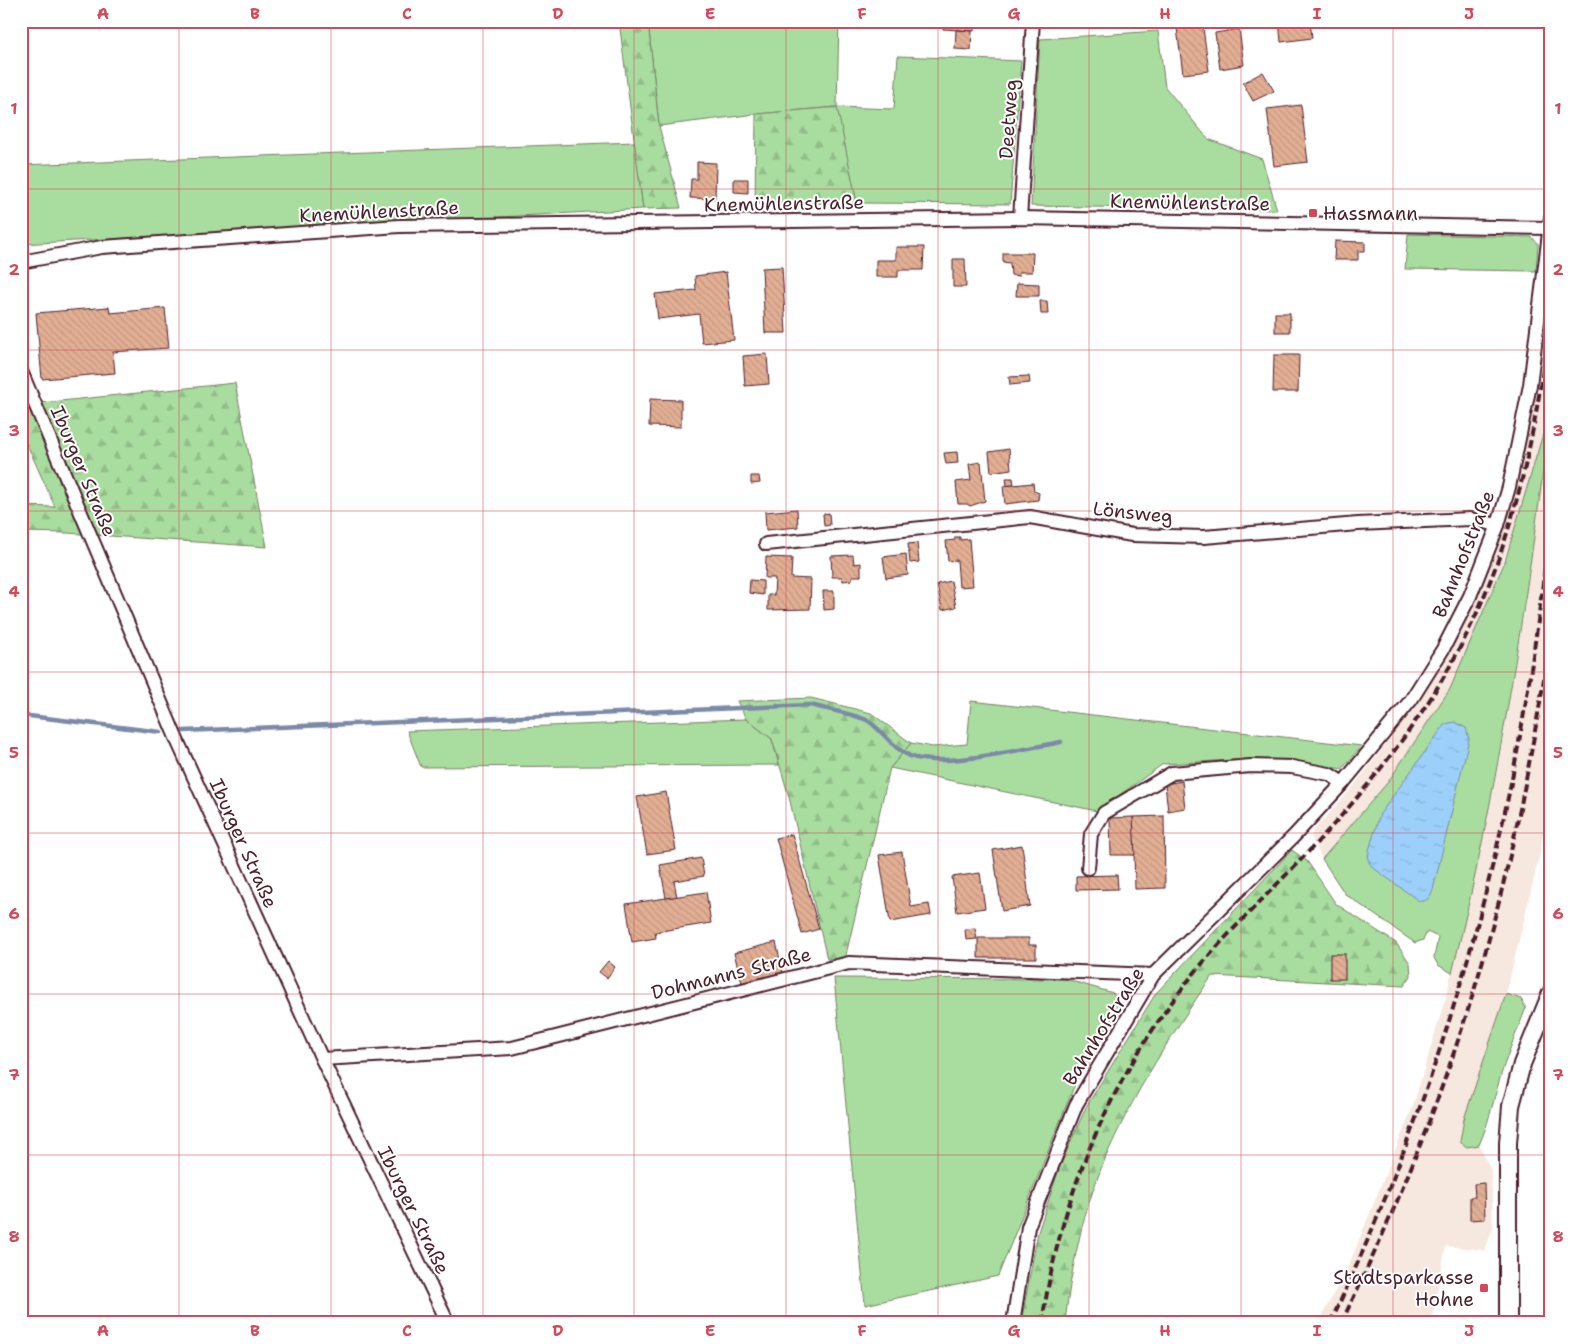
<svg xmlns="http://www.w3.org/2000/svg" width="1572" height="1344" font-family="'Shantell Sans',sans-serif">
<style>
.built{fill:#f6e7df}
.grass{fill:#a8dd9f;stroke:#797e65}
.forest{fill:url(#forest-firs);stroke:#797e65}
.water{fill:url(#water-ripples);stroke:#7b89a7}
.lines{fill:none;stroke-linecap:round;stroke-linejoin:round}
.stream{stroke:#7b89a7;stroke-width:4.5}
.building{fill:url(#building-back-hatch);stroke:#4a1f2b}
.minor-casing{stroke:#4a1f2b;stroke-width:16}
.tertiary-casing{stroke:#4a1f2b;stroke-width:20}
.minor{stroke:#fff;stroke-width:12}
.tertiary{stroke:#fff;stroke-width:16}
.rail{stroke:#4a1f2b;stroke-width:4;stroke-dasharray:8 4;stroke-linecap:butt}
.grid{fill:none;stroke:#d1495b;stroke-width:1;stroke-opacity:0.55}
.poi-dot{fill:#d1495b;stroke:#fff;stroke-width:2}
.labels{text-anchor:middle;stroke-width:4;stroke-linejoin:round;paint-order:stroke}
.street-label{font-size:19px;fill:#4a1f2b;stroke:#fff}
.poi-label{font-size:19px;fill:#4a1f2b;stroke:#fff;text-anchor:start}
.neatline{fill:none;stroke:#d1495b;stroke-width:2}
.grid-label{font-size:16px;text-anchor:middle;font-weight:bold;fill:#d1495b}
</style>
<defs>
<pattern id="forest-firs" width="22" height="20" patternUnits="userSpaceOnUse" patternTransform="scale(1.25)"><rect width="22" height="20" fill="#a8dd9f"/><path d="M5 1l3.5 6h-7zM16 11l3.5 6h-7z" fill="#92bd89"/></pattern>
<pattern id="water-ripples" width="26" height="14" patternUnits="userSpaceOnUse" patternTransform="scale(1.25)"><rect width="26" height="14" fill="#9cd0fa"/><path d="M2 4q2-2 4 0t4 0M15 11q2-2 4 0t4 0" fill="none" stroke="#88b2d6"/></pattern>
<pattern id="building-back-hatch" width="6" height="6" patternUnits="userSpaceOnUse" patternTransform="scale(1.25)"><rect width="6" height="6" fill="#e2af94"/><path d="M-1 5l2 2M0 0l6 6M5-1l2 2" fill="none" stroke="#c39680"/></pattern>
</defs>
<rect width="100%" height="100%" fill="#fff"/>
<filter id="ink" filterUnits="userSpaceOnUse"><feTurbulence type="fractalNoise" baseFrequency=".02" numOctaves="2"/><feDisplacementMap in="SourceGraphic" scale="10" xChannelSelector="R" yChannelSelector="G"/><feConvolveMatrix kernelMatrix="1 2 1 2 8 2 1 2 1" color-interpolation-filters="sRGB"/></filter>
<g filter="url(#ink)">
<path class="built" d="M1551,278V787L1540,853L1506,994L1487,1056L1467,1147L1479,1145L1491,1171L1493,1228L1485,1250L1446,1246L1431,1323H1318L1349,1265L1413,1106L1446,997L1499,761L1526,601L1523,505L1488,604L1450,689L1388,782L1322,859L1311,837L1313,831L1354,786L1418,703L1448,655L1494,557L1513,501L1523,459L1532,407Z"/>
<g class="grass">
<path d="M648,21H839L837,107L894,109L898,56L1021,61L1010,204L857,203L836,107L756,114L659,126Z"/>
<path d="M1158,31L1165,87L1208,139L1262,159L1277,210L1031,206L1040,39Z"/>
<path d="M635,142L643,209L21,244V165Z"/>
<path d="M1408,234L1532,237L1538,244L1536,271L1405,269Z"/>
<path d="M1543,434L1548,435C1524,616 1497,796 1452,973L1438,965L1434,958L1438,937L1427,932L1423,940L1415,943L1345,894L1322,859L1388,782L1450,689L1505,561Z"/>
<path d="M971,701L1362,746L1342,769L1292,761L1249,759L1163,764L1097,811L890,768L911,743L933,747L967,744Z"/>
<path d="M746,719L772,739L779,765L421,767L407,731Z"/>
<path d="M834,978L1065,979L1113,993L1120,1008L1077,1079L998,1276L865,1305Z"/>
<path d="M1506,994L1521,999L1526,1008C1516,1034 1505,1059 1498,1085C1492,1106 1488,1125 1479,1145L1467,1147L1460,1142L1464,1119Z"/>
</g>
<g class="forest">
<path d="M619,21H648L659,126L681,208L643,209Z"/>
<path d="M837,107L857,203L755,204L756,114Z"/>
<path d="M21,360L41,403L235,383L267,547L67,533L21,532V506L55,507L21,431Z"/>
<path d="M811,698L871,713L911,743L890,768L845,959H827L789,797L772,739L746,719L737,701Z"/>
<path d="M1292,850L1307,861L1336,904L1396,943L1410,963L1411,976L1404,986L1212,976C1170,1036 1121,1113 1096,1182C1080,1226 1070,1276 1065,1323H1021L1038,1232L1059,1169L1086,1107L1156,993Z"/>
</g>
<path class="water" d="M1455,722L1466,728L1469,739L1433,890L1429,898L1424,901H1419L1372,867L1368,860L1369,850L1380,814L1445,724Z"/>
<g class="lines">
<g class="stream">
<path d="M21,715L161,732"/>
<path d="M183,731L811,705C824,709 861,715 870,722C884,733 894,749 910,756C941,769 1026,748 1061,742"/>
</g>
</g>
<g class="building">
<path d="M943,21H975L974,31L943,29Z"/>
<path d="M1176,21H1202L1209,71L1183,74Z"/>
<path d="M1255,21H1266L1267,27L1255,28Z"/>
<path d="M1279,21H1310L1312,38L1281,42Z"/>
<path d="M1239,29L1244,65L1220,69L1215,33Z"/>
<path d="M956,30L972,31L971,50L955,49Z"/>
<path d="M1263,72L1274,91L1253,101L1243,83Z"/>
<path d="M1301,105L1308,162L1274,166L1267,109Z"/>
<path d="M697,162L716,163L715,199L690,198L691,179H697Z"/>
<path d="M734,179H748V193L734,192Z"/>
<path d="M1335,241L1365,242V251H1358V260H1334Z"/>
<path d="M896,247H924L923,270H898V277H876V260H896Z"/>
<path d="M1003,253H1033L1032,272H1019V276L1011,275L1010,263L1003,262Z"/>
<path d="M953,259H965L966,287H953Z"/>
<path d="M782,267L786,333H765L762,268Z"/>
<path d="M726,272L734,340L702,343L699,314L658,319L655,294L696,290L695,276Z"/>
<path d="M1017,283L1039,284V296H1016Z"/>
<path d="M1040,301H1047L1048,314H1041Z"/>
<path d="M109,307L110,313L165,308L169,348L113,352L115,373L42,379L36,313Z"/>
<rect x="1275" y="313" width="15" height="19"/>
<path d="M767,354L769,384L745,386L743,356Z"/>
<path d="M1274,355H1299L1298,392H1273Z"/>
<path d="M1029,376L1030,383L1010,385L1009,377Z"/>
<path d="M650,399L681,400V427L649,426Z"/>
<path d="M1009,449L1011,469L991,472L989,452Z"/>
<path d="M957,452L958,463L946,464L944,453Z"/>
<path d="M981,462L985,501L970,506L967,504H958L956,482L971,480L969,464Z"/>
<path d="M751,476H759L760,483L751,484Z"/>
<path d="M1006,478H1013L1014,485L1007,486Z"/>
<path d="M1033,483L1034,491L1039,493L1038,500L1005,504L1003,486Z"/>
<path d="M797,509L798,527L766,530L765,512Z"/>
<path d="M829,513L830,525L824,526L823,514Z"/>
<path d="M955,537H960V540L969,539L973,586L959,587L957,560L948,561L946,541L955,540Z"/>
<path d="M917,543L919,562L910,563L908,544Z"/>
<path d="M906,554L908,575L886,578L883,557Z"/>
<path d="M853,555L854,564L861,563V576H852V580L843,581L842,577H832L831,556Z"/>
<path d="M766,557L792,558L791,578L811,579L810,609L768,610V595H774L775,578H765Z"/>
<path d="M750,580L763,581V595L749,593Z"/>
<path d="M951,581L956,607L942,610L937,584Z"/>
<path d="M823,591H834V609L824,610Z"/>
<path d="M1182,781L1185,808L1168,811L1165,784Z"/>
<path d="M666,792L676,850L647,854L637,797Z"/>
<path d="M1164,816L1165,888L1135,889L1133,817Z"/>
<path d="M1133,817L1135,855H1111L1110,818Z"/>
<path d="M792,834L819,929L802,934L776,838Z"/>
<path d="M1022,845L1030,906L1002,911L993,850Z"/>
<path d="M902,852L911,907L929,904L931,915L890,922L879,855Z"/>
<path d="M701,858L704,876L674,881L677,897L666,898L660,865Z"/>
<path d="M980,873L985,908L957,912L952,877Z"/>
<path d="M1117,875L1118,889L1076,890V876Z"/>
<path d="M706,892L711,923L655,932L656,938L632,942L626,904Z"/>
<path d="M975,928L977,939L966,940L965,929Z"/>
<path d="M978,938H1029V945H1036V958H978Z"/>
<path d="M776,942L783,973L742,983L734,953Z"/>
<rect x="1330" y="954" width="15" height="25"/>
<path d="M608,961L615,967L607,978L599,972Z"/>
<path d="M1544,1164H1551V1185H1546Z"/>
<path d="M1484,1183L1485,1219L1470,1220V1197H1475L1474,1184Z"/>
</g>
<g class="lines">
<g class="minor-casing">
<g id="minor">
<path d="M1020,218L1033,21"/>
<path d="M21,262L102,247L399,226L1020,218L1550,228"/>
<path d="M21,371L177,740L322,1059L448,1323"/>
<path d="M766,544L1030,517L1132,535L1204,537L1358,524L1470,519L1498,525"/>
<path d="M1088,868L1091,834L1104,813L1172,773L1251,766L1292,767L1329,774L1343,783"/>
<path d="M322,1059L512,1048L849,963L1153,975"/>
<path d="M1013,1323L1028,1227L1076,1105L1153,975L1294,836L1343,783L1411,700L1443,649L1470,596L1498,525L1509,487L1530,385L1551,217"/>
</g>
</g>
<g class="tertiary-casing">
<path id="tertiary" d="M1508,1323V1143L1511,1106L1522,1064L1551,993"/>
</g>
<use href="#minor" class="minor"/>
<use href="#tertiary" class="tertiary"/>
<g class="rail">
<path d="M1042,1323C1061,1192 1112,1074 1196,971C1235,924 1281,882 1323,836C1361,795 1396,751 1427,704C1507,581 1532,458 1551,315"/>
<path d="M1330,1323C1406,1164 1463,997 1502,825C1525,724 1539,620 1551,517"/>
<path d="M1341,1323C1404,1196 1458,1057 1494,920C1519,827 1535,733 1551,638"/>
</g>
</g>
</g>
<path class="grid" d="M179,21V1323M331,21V1323M483,21V1323M634,21V1323M786,21V1323M938,21V1323M1089,21V1323M1241,21V1323M1393,21V1323M21,189H1551M21,350H1551M21,511H1551M21,672H1551M21,833H1551M21,994H1551M21,1155H1551"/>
<g class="poi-dot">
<rect x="1308" y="208" width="10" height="10" rx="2.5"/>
<rect x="1479" y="1283" width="10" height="10" rx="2.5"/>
</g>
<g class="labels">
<g class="street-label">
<text transform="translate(1008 119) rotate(-86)" y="7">Deetweg</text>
<text transform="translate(1190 202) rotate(1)" y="7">Knemühlenstraße</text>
<text transform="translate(784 203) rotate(-1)" y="7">Knemühlenstraße</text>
<text transform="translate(379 211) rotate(-3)" y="7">Knemühlenstraße</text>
<text transform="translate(84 471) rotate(67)" y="7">Iburger Straße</text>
<text transform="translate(1133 512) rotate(6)" y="7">Lönsweg</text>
<text transform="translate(1463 554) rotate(-68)" y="7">Bahnhofstraße</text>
<text transform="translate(244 843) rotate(66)" y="7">Iburger Straße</text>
<text transform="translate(731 973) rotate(-14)" y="7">Dohmanns Straße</text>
<text transform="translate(1103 1026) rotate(-58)" y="7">Bahnhofstraße</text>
<text transform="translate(414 1210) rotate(64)" y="7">Iburger Straße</text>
</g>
<g class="poi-label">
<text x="1323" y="220">Hassmann</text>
<text x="1474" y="1284" text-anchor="end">Stadtsparkasse<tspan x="1474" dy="22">Hohne</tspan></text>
</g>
</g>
<rect width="1572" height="1344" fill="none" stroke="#fff" stroke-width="55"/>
<rect x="28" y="28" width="1516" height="1288" class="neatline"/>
<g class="grid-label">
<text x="103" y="19">A</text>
<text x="255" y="19">B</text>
<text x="407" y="19">C</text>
<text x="558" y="19">D</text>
<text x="710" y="19">E</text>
<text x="862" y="19">F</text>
<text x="1014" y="19">G</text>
<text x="1165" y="19">H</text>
<text x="1317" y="19">I</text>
<text x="1469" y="19">J</text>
<text x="14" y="114">1</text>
<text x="1558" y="114">1</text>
<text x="14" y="275">2</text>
<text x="1558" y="275">2</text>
<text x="14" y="436">3</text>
<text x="1558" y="436">3</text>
<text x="14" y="597">4</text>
<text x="1558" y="597">4</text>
<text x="14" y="758">5</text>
<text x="1558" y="758">5</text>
<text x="14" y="919">6</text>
<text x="1558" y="919">6</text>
<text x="14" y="1080">7</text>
<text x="1558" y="1080">7</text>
<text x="14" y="1242">8</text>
<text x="1558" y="1242">8</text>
<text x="103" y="1336">A</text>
<text x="255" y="1336">B</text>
<text x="407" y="1336">C</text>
<text x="558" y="1336">D</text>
<text x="710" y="1336">E</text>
<text x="862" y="1336">F</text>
<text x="1014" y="1336">G</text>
<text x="1165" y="1336">H</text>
<text x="1317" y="1336">I</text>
<text x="1469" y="1336">J</text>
</g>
</svg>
